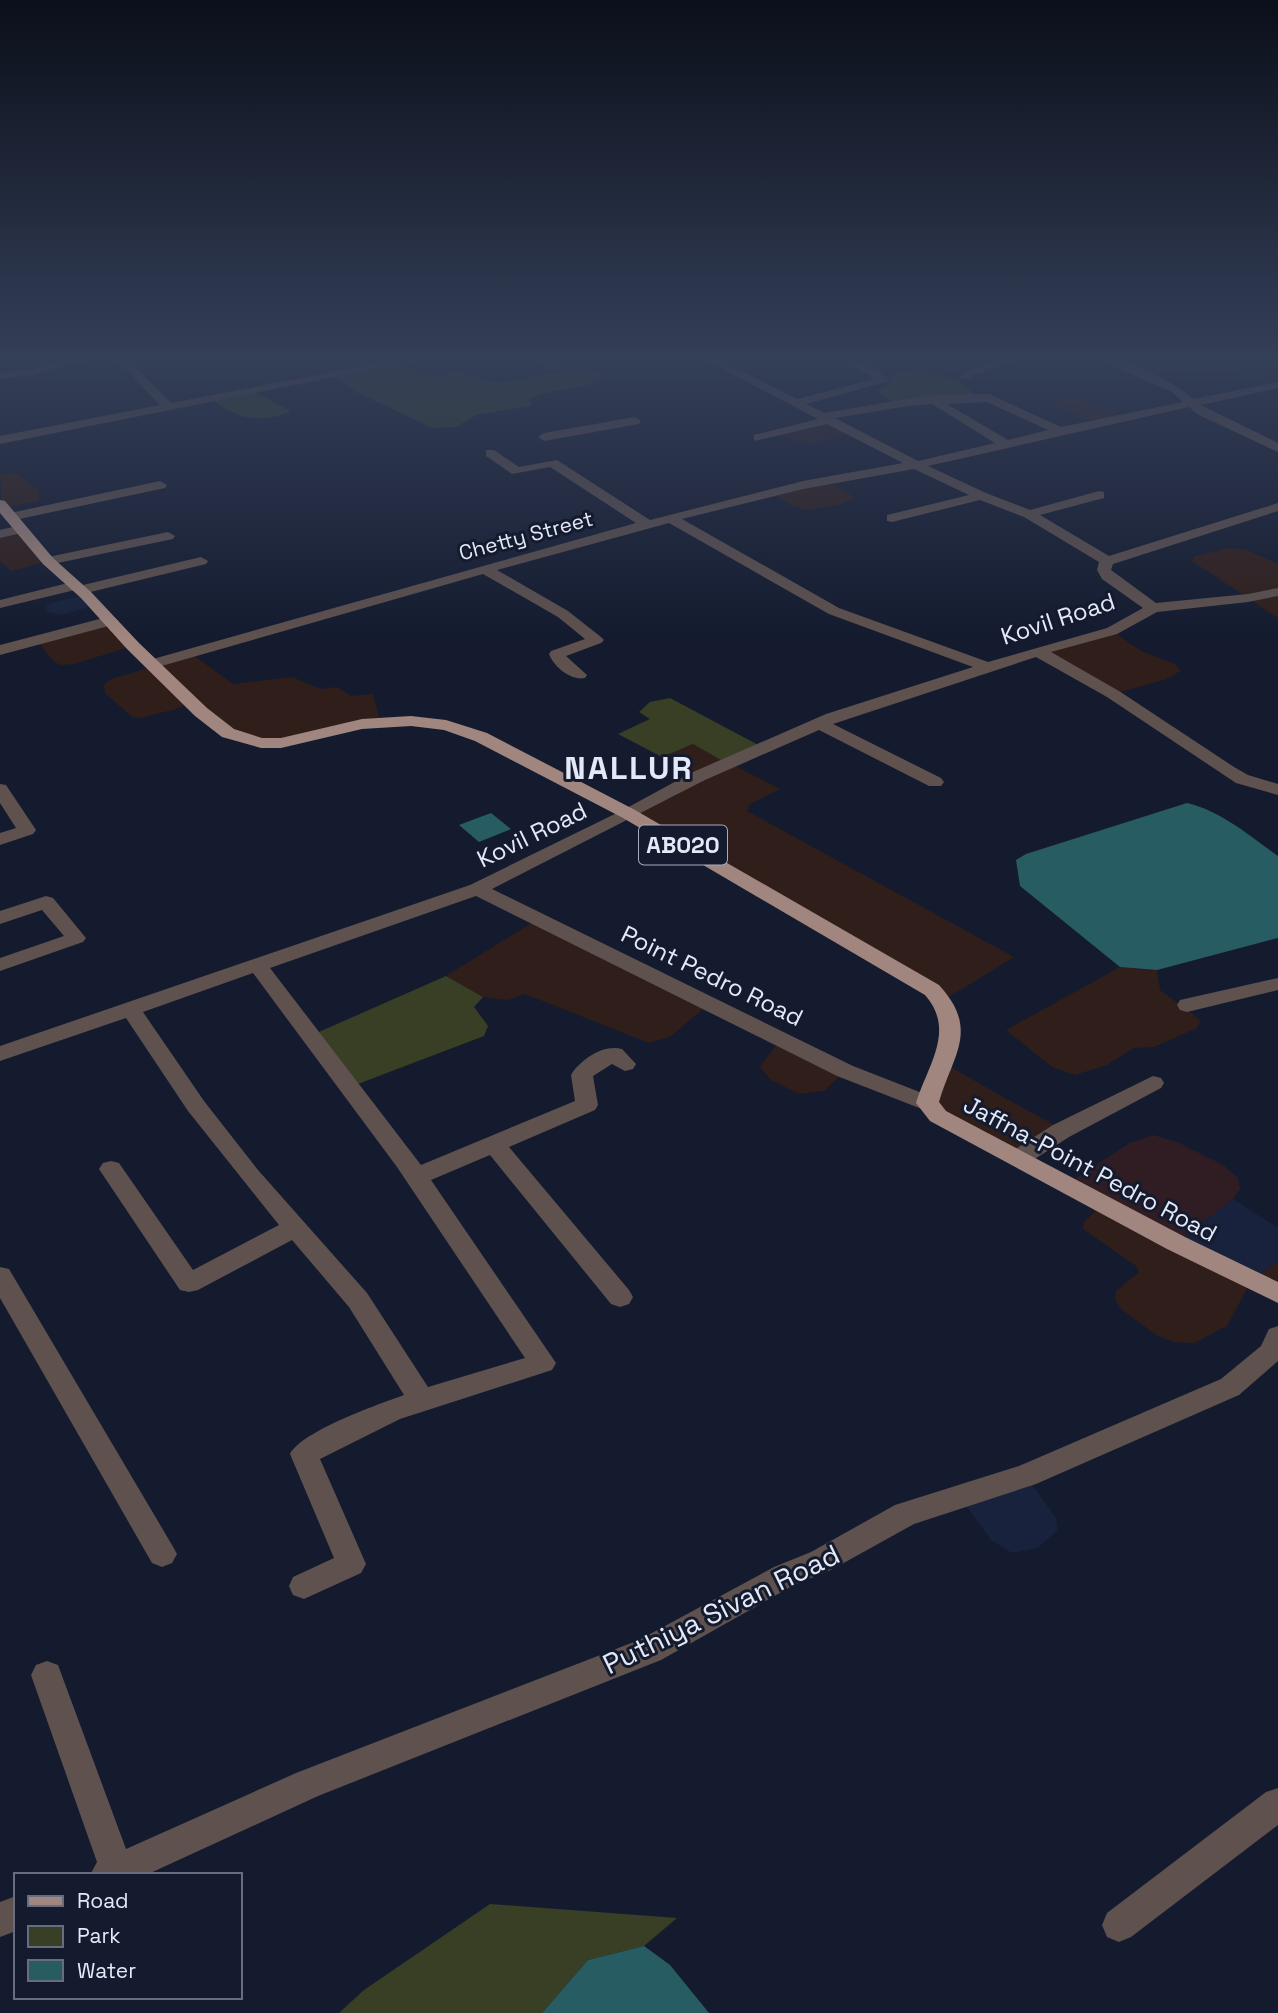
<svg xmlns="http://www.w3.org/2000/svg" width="1278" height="2013" font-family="'Space Grotesk',sans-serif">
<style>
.commercial{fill:#301e1a}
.built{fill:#19223c}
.medical{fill:#2f1d23}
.green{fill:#383f24}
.water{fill:#285c63}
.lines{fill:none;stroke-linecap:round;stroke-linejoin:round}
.minor{fill:#5e514e;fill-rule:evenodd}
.major{fill:#a0867f;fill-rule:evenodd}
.labels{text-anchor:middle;stroke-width:6;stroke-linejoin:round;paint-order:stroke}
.far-street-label{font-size:21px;fill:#e4e9f7;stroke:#141b2f}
.shield{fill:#141b2f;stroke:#a6abbb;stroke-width:2}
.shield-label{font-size:23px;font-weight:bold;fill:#e4e9f7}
.street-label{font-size:24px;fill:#e4e9f7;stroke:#141b2f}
.near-street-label{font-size:28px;fill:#e4e9f7;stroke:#141b2f}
.district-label{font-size:32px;font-weight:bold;letter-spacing:2px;fill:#e4e9f7;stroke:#141b2f}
</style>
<rect width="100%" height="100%" fill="#141b2f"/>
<g class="commercial">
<path d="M883,356H957L969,365L943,374L918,372L875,359Z"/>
<path d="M1164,360L1187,370L1147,377L1121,367Z"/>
<path d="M1076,397L1122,417L1095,423L1049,403Z"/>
<path d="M15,473L39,491V501L2,508L0,474Z"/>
<path d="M827,481L855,497L842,504L808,510L795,507L770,493Z"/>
<path d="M21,529L48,561L11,571L0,561V534Z"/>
<path d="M1229,548L1247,550L1278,564V618L1192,561L1195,556Z"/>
<path d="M111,621L133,646L74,664L61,665L53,661L38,641Z"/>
<path d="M1112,631L1141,651L1175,664L1181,671L1164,680L1113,694L1037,651Z"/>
<path d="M193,655L233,684L292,677L321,689L337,687L351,696L373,694L380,721L281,743L243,739L192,701L176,709L140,718L132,717L105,693L104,685L111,679Z"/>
<path d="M693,744L780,789L750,804L747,811L1014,957L944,1000L629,814L676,796L699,777L662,757Z"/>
<path d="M538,919L709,1004L670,1037L649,1043L525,994L508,1000L483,997L446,976Z"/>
<path d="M1120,967L1157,970L1160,990L1198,1018L1200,1022L1197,1028L1154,1047L1134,1048L1107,1065L1075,1075L1052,1067L1006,1030Z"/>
<path d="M781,1039L845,1071L824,1091L799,1094L771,1080L760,1067Z"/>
<path d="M942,1062L1005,1098L1058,1127L1019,1158L938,1116Z"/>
<path d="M1104,1203L1251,1281L1278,1261V1293L1251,1281L1227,1326L1194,1343L1173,1342L1156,1335L1121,1309L1115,1299L1116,1291L1139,1272L1136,1266L1083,1229L1084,1222Z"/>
</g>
<g class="built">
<path d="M86,595L96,605L61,615L48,612L46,607L51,603Z"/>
<path d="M1233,1199L1278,1228V1261L1251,1281L1176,1243Z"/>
<path d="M1026,1476L1056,1518L1058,1530L1037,1548L1012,1553L991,1540L960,1497Z"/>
</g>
<g class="medical">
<path d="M830,420L855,434L812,443L792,440L779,432Z"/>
<path d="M1153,1135L1177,1142L1223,1165L1238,1178L1240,1189L1233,1199L1176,1243L1067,1184L1130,1143Z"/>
</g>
<g class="green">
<path d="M1175,356H1278V357C1241,369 1200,379 1164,360Z"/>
<path d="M401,363C412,370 423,377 436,376C445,375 454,370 463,373C476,376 486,382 500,382C524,383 590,355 603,378C581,392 554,386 529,400L531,406L476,415L456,427L432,428L355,391L334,376Z"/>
<path d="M908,370C939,376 954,374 979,398L895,404L880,393L879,389L886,387L891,376Z"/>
<path d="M254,392L291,411C264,424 235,419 213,400Z"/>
<path d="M670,698L764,748L728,764L693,744L662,757L618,734L650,719L639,712L650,702Z"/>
<path d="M446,976L483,997L474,1007L488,1026L484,1036L350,1087L312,1035Z"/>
<path d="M490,1904L677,1918L644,1946L588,1960L542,2013H339L364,1990Z"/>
</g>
<g class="water">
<path d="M1187,803C1221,811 1250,836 1278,856V938L1157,970L1120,967L1020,886L1016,860L1026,854Z"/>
<path d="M491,813L511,829L479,842L459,825Z"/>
<path d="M644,1946L670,1965L709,2013H542L588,1960Z"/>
</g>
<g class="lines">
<g class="minor">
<path d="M80,356H100L32,375L0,379V373L32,369Z"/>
<path d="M113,356H125L171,403L415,356H439L0,444V436L160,405Z"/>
<path d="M532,356H545L562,369L552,371Z"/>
<path d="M698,356H712L797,399L875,379L849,364V360L853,359L880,371L889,381L806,404L824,413L931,395L989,394L1061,427L1183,402L1172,392L1092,356C1121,356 1172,380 1194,399L1278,382V388L1201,405L1278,443V452L1197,414L1189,407L928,466L986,493L1030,510L1099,491L1104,492V498L1040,515L1109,556L1278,503V511L1113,564L1111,570L1156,603L1248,594L1278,588V596L1248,602L1157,612L1117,634L1051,652L1119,691L1234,767L1248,775L1278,784V795L1236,783L1107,697L1036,657L833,724L941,778L944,782L941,786H929L819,730L705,780L492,889L853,1066L935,1098L938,1103L935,1108L927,1111L837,1076L476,896L270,968L421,1165L575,1101L571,1075C580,1060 603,1044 622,1049L636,1064L633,1069L625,1071L612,1064L593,1076L598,1105L595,1110L509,1147L629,1290L633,1297L629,1304L620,1307L611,1304L490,1155L431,1180L556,1363L552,1370L400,1419L320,1459L366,1564L361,1573L304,1599L293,1595L289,1586L293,1577L334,1558L290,1454C302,1431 379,1404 404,1395L349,1307L292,1240L198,1290L189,1292L180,1290L103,1175L99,1169L103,1163L111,1161L119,1163L193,1270L279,1225L188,1111L126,1018L0,1061V1046L470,885L623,810L693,772L826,714L973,667L829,614L669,523L497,570L568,611L601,637L604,640L601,643L566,656L587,675L585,678C571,681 554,667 549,654L551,651L585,639L558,617L483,574L158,667H146L144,664L146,661L636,523L550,467L512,474L486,456V450H494L519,467L557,460L650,520L803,481L903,463L827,424L754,441V435L818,419ZM987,402L1048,430L1008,440L947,404ZM932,404L995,443L918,461L835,418L908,406ZM914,469L969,495L887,515V521L892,522L980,500L1024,517L1099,562L1097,570L1102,579L1143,608L1107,628L988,662L839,608L682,519L803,489ZM253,973L397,1167L525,1358L428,1387L367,1293L258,1170L204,1101L143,1012Z"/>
<path d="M1008,356H1025L972,376L970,380L960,378L963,372Z"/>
<path d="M635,417L641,421L639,424L544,441L538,437L544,433Z"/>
<path d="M160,481L167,485L165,488L10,521L3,517L10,513Z"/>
<path d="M21,525L26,526V532L0,538V530Z"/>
<path d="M168,532L175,536L173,539L48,565L41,561L48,557Z"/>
<path d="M201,557L208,561L206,564L82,594L75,590L0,608V600L76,581L83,585Z"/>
<path d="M111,616L119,621L116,624L0,655V645Z"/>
<path d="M0,784L6,785L36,830L33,834L0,845V833L16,828L0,803Z"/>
<path d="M46,896L53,898L86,938L83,942L0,971V958L64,936L42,910L0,924V911Z"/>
<path d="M1278,978V990L1187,1012L1180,1010L1177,1005L1180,1000Z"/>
<path d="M1153,1076L1161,1078L1164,1083L1161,1088L1069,1137L1027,1164L1019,1166L1011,1164L1007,1158L1011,1152L1053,1125Z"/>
<path d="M0,1267L9,1269L172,1545L177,1554L172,1563L162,1567L152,1563L0,1298Z"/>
<path d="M1278,1326V1361L1239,1395L1036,1484L914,1524L831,1570L794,1585L661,1660L318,1796L146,1875H90L97,1862L31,1675L36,1665L47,1661L58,1665L126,1849L296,1773L639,1640L774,1567L811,1552L895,1505L1019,1466L1221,1379L1261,1346L1269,1329Z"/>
<path d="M1278,1788V1825L1131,1937L1119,1942L1107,1937L1102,1925L1107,1913L1266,1792Z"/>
<path d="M16,1896V1931L0,1937V1902Z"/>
</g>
<path class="major" d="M0,500L5,501L53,558L91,592L139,643L207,708L234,729L262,738H281L362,719L411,716L446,720L487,733L635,810L939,985C980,1030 953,1054 939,1102L946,1111L1185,1237L1278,1282V1303L1167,1249L930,1121L916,1103C928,1065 956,1030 925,995L623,818L475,741L444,730L411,726L362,729L281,748H261L222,737L195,716L127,649L81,598L43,564L0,513Z"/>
</g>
<linearGradient id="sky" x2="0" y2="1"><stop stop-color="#0b0f1a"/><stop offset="0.56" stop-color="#343f58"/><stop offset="1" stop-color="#343f58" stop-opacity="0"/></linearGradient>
<rect width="1278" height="638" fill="url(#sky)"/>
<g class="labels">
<g class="far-street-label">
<text transform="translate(526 536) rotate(-15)" y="7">Chetty Street</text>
</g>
<rect class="shield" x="639" y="825.5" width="88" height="39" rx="5"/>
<g class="shield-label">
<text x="683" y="853">AB020</text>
</g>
<g class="street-label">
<text transform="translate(1058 619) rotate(-18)" y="8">Kovil Road</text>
<text transform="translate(532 835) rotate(-26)" y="8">Kovil Road</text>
<text transform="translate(712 976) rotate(26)" y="8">Point Pedro Road</text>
<text transform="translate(1090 1169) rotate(28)" y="8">Jaffna-Point Pedro Road</text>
</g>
<g class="near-street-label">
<text transform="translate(721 1609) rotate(-26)" y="10">Puthiya Sivan Road</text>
</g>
<g class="district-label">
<text x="629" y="779">NALLUR</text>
</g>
</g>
<rect x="14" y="1873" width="228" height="126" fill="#141b2f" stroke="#676d7f" stroke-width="2"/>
<rect x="28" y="1896" width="35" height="10" fill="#a0867f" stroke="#676d7f" stroke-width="2"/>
<text x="77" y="1908" font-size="21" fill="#e4e9f7">Road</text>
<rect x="28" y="1926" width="35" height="21" fill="#383f24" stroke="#676d7f" stroke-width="2"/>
<text x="77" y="1943" font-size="21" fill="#e4e9f7">Park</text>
<rect x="28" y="1960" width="35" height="21" fill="#285c63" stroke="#676d7f" stroke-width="2"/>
<text x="77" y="1978" font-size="21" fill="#e4e9f7">Water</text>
</svg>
